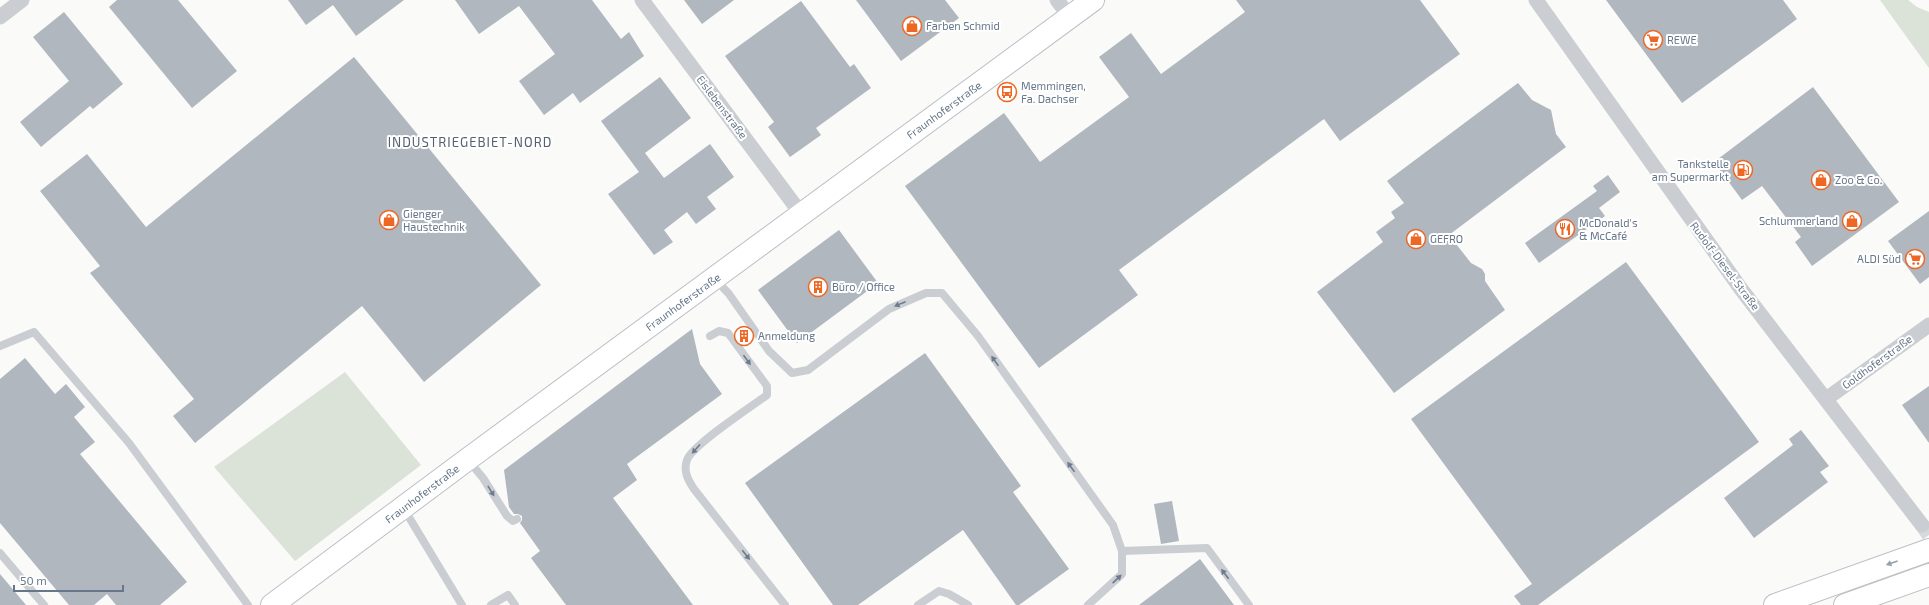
<svg xmlns="http://www.w3.org/2000/svg" width="1929" height="605" font-family="'Exo 2',sans-serif">
<style>
.green{fill:#dbe2d8}
.building{fill:#b0b7bf}
.lines{fill:none;stroke-linecap:round;stroke-linejoin:round}
.street-tunnel{stroke:#d5d9dc;stroke-width:15;stroke-dasharray:15 8;stroke-linecap:butt}
.secondary-casing{stroke:#bcc0c6;stroke-width:24}
.highway-casing{stroke:#bcbfc3;stroke-width:24}
.lane{stroke:#cacdd1;stroke-width:8}
.street{stroke:#cacdd1;stroke-width:15}
.secondary{stroke:#fff;stroke-width:22}
.highway{stroke:#fff;stroke-width:22}
.oneway{fill:#6c7b8e}
.oneway2{fill:#95a0ad}
.labels{text-anchor:middle;stroke-width:4;stroke-linejoin:round;paint-order:stroke}
.poi-label{font-size:11px;fill:#67778a;stroke:#fff;text-anchor:start}
.street-label{font-size:11px;fill:#67778a;stroke:#fff}
.quarter-label{font-size:13px;letter-spacing:1px;fill:#56616f;stroke:#fff}
</style>
<rect width="100%" height="100%" fill="#fafaf8"/>
<g class="green">
<path d="M1880,0H1908L1917,7L1929,12V68Z"/>
<path d="M345,372L421,465L295,561L214,467Z"/>
</g>
<g class="building">
<path d="M117,0H178L237,71L192,108L109,7Z"/>
<path d="M288,0H404L356,36L333,5L306,25Z"/>
<path d="M455,0H592L621,39L629,32L644,56L580,103L573,93L544,115L519,81L555,54L519,6L479,34Z"/>
<path d="M684,0H734L702,24Z"/>
<path d="M856,0H945L959,18L901,61Z"/>
<path d="M1236,0H1420L1460,54L1340,141L1324,119L1119,270L1138,295L1039,368L905,186L1004,113L1040,162L1129,97L1099,57L1131,33L1161,74L1245,12Z"/>
<path d="M1606,0H1783L1797,19L1682,103Z"/>
<path d="M801,1L850,67L854,64L871,88L816,128L821,135L790,157L768,127L774,122L725,56Z"/>
<path d="M64,12L123,84L93,109L90,106L41,147L20,122L69,81L33,37Z"/>
<path d="M354,57L541,285L424,382L362,306L195,443L173,416L194,399L90,273L100,266L40,191L87,154L146,227Z"/>
<path d="M660,77L691,118L645,153L664,178L710,144L734,177L707,197L716,209L696,224L687,212L664,230L673,242L654,255L608,194L639,172L601,121Z"/>
<path d="M1518,83L1532,100L1551,110L1556,134L1566,147L1449,235L1471,263L1482,269L1485,274V281L1505,310L1394,393L1317,292L1383,242L1376,232L1395,218L1391,212L1404,203L1387,181Z"/>
<path d="M1813,87L1899,202L1812,266L1795,242L1801,237L1762,186L1742,200L1714,162Z"/>
<path d="M1608,175L1620,192L1599,208L1605,216L1539,263L1525,243L1597,191L1593,186Z"/>
<path d="M1929,211V277L1920,284L1888,241Z"/>
<path d="M839,230L878,283L797,343L758,290Z"/>
<path d="M1626,262L1759,442L1538,605H1521L1514,596L1532,584L1411,419Z"/>
<path d="M745,326L753,338L744,345L735,333Z"/>
<path d="M692,329L700,364L722,394L627,464L637,480L613,498L693,605H566L531,558L540,551L520,523L522,520V516L518,514H514L509,507L504,470Z"/>
<path d="M925,353L1021,486L1013,492L1069,569L1019,605H1016L963,530L858,605H833L745,483Z"/>
<path d="M25,358L55,394L66,384L85,407L74,417L95,442L80,454L187,582L160,605H116L107,594L94,605H69L0,523V379Z"/>
<path d="M1929,386V443L1902,405Z"/>
<path d="M1801,430L1829,466L1820,472L1828,482L1754,538L1724,498L1793,445L1789,439Z"/>
<path d="M1172,501L1179,541L1161,544L1154,504Z"/>
<path d="M1200,559L1234,605H1139Z"/>
<path d="M0,574L26,605H0Z"/>
</g>
<g class="lines">
<path class="street-tunnel" d="M1922,525L1929,535"/>
<g class="secondary-casing">
<path id="secondary" d="M272,605L468,459L1093,0"/>
</g>
<g class="highway-casing">
<g id="highway">
<path d="M1775,605L1929,550"/>
<path d="M1845,605L1929,575"/>
</g>
</g>
<g class="lane">
<path d="M715,279L729,294L769,351L792,373L808,370L889,309L926,293H942L978,336L1113,525L1122,551V574L1088,605"/>
<path d="M710,336L719,331L728,333L767,386V395C751,407 692,445 687,460C683,471 688,480 694,489L785,605"/>
<path d="M0,346L34,332L129,443L248,605"/>
<path d="M468,460L483,478L507,516L513,521L517,519"/>
<path d="M404,509L462,605"/>
<path d="M1122,551L1207,548L1249,605"/>
<path d="M0,553L44,605"/>
<path d="M491,605L508,595L515,605"/>
<path d="M918,605L939,591L949,594L968,605"/>
</g>
<g class="street">
<path d="M642,0L802,215"/>
<path d="M1057,0L1070,17"/>
<path d="M1536,0L1741,289L1922,525"/>
<path d="M0,17L22,0"/>
<path d="M1826,399L1929,325"/>
</g>
<use href="#secondary" class="secondary"/>
<use href="#highway" class="highway"/>
</g>
<defs><path id="oneway-solid" d="M-6-.8H1V-3.2L6.5 0L1 3.2V.8H-6Z"/></defs>
<g class="oneway">
<use href="#oneway-solid" transform="translate(900 304) rotate(158)"/>
<use href="#oneway-solid" transform="translate(747 360) rotate(54)"/>
<use href="#oneway-solid" transform="translate(995 361) rotate(-125)"/>
<use href="#oneway-solid" transform="translate(696 449) rotate(132)"/>
<use href="#oneway-solid" transform="translate(1071 467) rotate(-126)"/>
<use href="#oneway-solid" transform="translate(491 491) rotate(58)"/>
<use href="#oneway-solid" transform="translate(746 555) rotate(52)"/>
<use href="#oneway-solid" transform="translate(1225 574) rotate(-127)"/>
<use href="#oneway-solid" transform="translate(1117 579) rotate(-43)"/>
</g>
<use class="oneway2" href="#oneway-solid" transform="translate(1892 563) rotate(161)"/>
<defs>
<g id="shop-ring" transform="scale(1)"><circle r="9.5" fill="#fff" stroke="#ed6725" stroke-width="1.5"/><path d="M-5-2.5h2.3a2.7 3.5 0 0 1 5.4 0H5L5.5 6h-11ZM-1.5-2.5h3a1.5 2.3 0 0 0-3 0Z" fill="#ed6725"/></g>
<g id="supermarket-ring" transform="scale(1)"><circle r="9.5" fill="#fff" stroke="#ed6725" stroke-width="1.5"/><path d="M-6-5.5h2.5l.6 2H6L4.5 2H-2.5L-4.4-4H-6ZM-1.5 3.2a1.3 1.3 0 1 0 .1 0ZM3 3.2a1.3 1.3 0 1 0 .1 0Z" fill="#ed6725"/></g>
<g id="bus-ring" transform="scale(1)"><circle r="9.5" fill="#fff" stroke="#ed6725" stroke-width="1.5"/><path d="M-5-6H5V4H4V6H2V4H-2V6H-4V4H-5ZM-3.5-4V0h7V-4ZM-3.5 1.2v1.5H-2V1.2ZM2 1.2v1.5H3.5V1.2Z" fill="#ed6725"/></g>
<g id="fuel-ring" transform="scale(1)"><circle r="9.5" fill="#fff" stroke="#ed6725" stroke-width="1.5"/><path d="M-5.5-6h7V0h2V4h1.3V-2.5L3-4.5l.8-.8L6-3V5H2.5V1h-1V6h-7ZM-4.2-4.7v3.2H.2V-4.7Z" fill="#ed6725"/></g>
<g id="restaurant-ring" transform="scale(1)"><circle r="9.5" fill="#fff" stroke="#ed6725" stroke-width="1.5"/><path d="M-5-6h1v4h1v-4h1v4h1v-4h1v5L-1.5 .5V6h-2V.5L-5-1ZM5-6V6H3V1.5H1.5Q1.5-4 5-6Z" fill="#ed6725"/></g>
<g id="building-ring" transform="scale(1)"><circle r="9.5" fill="#fff" stroke="#ed6725" stroke-width="1.5"/><path d="M-4-6H4V6H1V3H-1V6H-4ZM-2.5-4.3h1.7v1.8h-1.7ZM.8-4.3h1.7v1.8H.8ZM-2.5-1h1.7V.8h-1.7ZM.8-1h1.7V.8H.8Z" fill="#ed6725"/></g>
</defs>
<g fill-rule="evenodd">
<use href="#shop-ring" x="912" y="26"/>
<use href="#supermarket-ring" x="1653" y="40"/>
<use href="#bus-ring" x="1007" y="92"/>
<use href="#fuel-ring" x="1743" y="170"/>
<use href="#shop-ring" x="1821" y="180"/>
<use href="#shop-ring" x="389" y="220"/>
<use href="#shop-ring" x="1852" y="221"/>
<use href="#restaurant-ring" x="1565" y="229"/>
<use href="#shop-ring" x="1416" y="239"/>
<use href="#supermarket-ring" x="1915" y="259"/>
<use href="#building-ring" x="818" y="287"/>
<use href="#building-ring" x="744" y="336"/>
</g>
<g class="labels">
<g class="poi-label">
<text x="926" y="30">Farben Schmid</text>
<text x="1667" y="44">REWE</text>
<text x="1021" y="90">Memmingen,<tspan x="1021" dy="13">Fa. Dachser</tspan></text>
<text x="1729" y="168" text-anchor="end">Tankstelle<tspan x="1729" dy="13">am Supermarkt</tspan></text>
<text x="1835" y="184">Zoo &amp; Co.</text>
<text x="403" y="218">Gienger<tspan x="403" dy="13">Haustechnik</tspan></text>
<text x="1838" y="225" text-anchor="end">Schlummerland</text>
<text x="1579" y="227">McDonald's<tspan x="1579" dy="13">&amp; McCafé</tspan></text>
<text x="1430" y="243">GEFRO</text>
<text x="1901" y="263" text-anchor="end">ALDI Süd</text>
<text x="832" y="291">Büro / Office</text>
<text x="758" y="340">Anmeldung</text>
</g>
<g class="street-label">
<text transform="translate(722 107) rotate(53)" y="4">Eislebenstraße</text>
<text transform="translate(944 110) rotate(-36)" y="4">Fraunhoferstraße</text>
<text transform="translate(1725 266) rotate(53)" y="4">Rudolf-Diesel-Straße</text>
<text transform="translate(683 302) rotate(-36)" y="4">Fraunhoferstraße</text>
<text transform="translate(1877 362) rotate(-36)" y="4">Goldhoferstraße</text>
<text transform="translate(422 494) rotate(-37)" y="4">Fraunhoferstraße</text>
</g>
<g class="quarter-label">
<text x="470" y="147">INDUSTRIEGEBIET-NORD</text>
</g>
</g>
<path d="M14 585v6h109v-6" fill="none" stroke="#67778a" stroke-width="2"/>
<text x="20" y="585" font-size="12" fill="#67778a" stroke="#ffffff" stroke-width="3" paint-order="stroke">50 m</text>
</svg>
